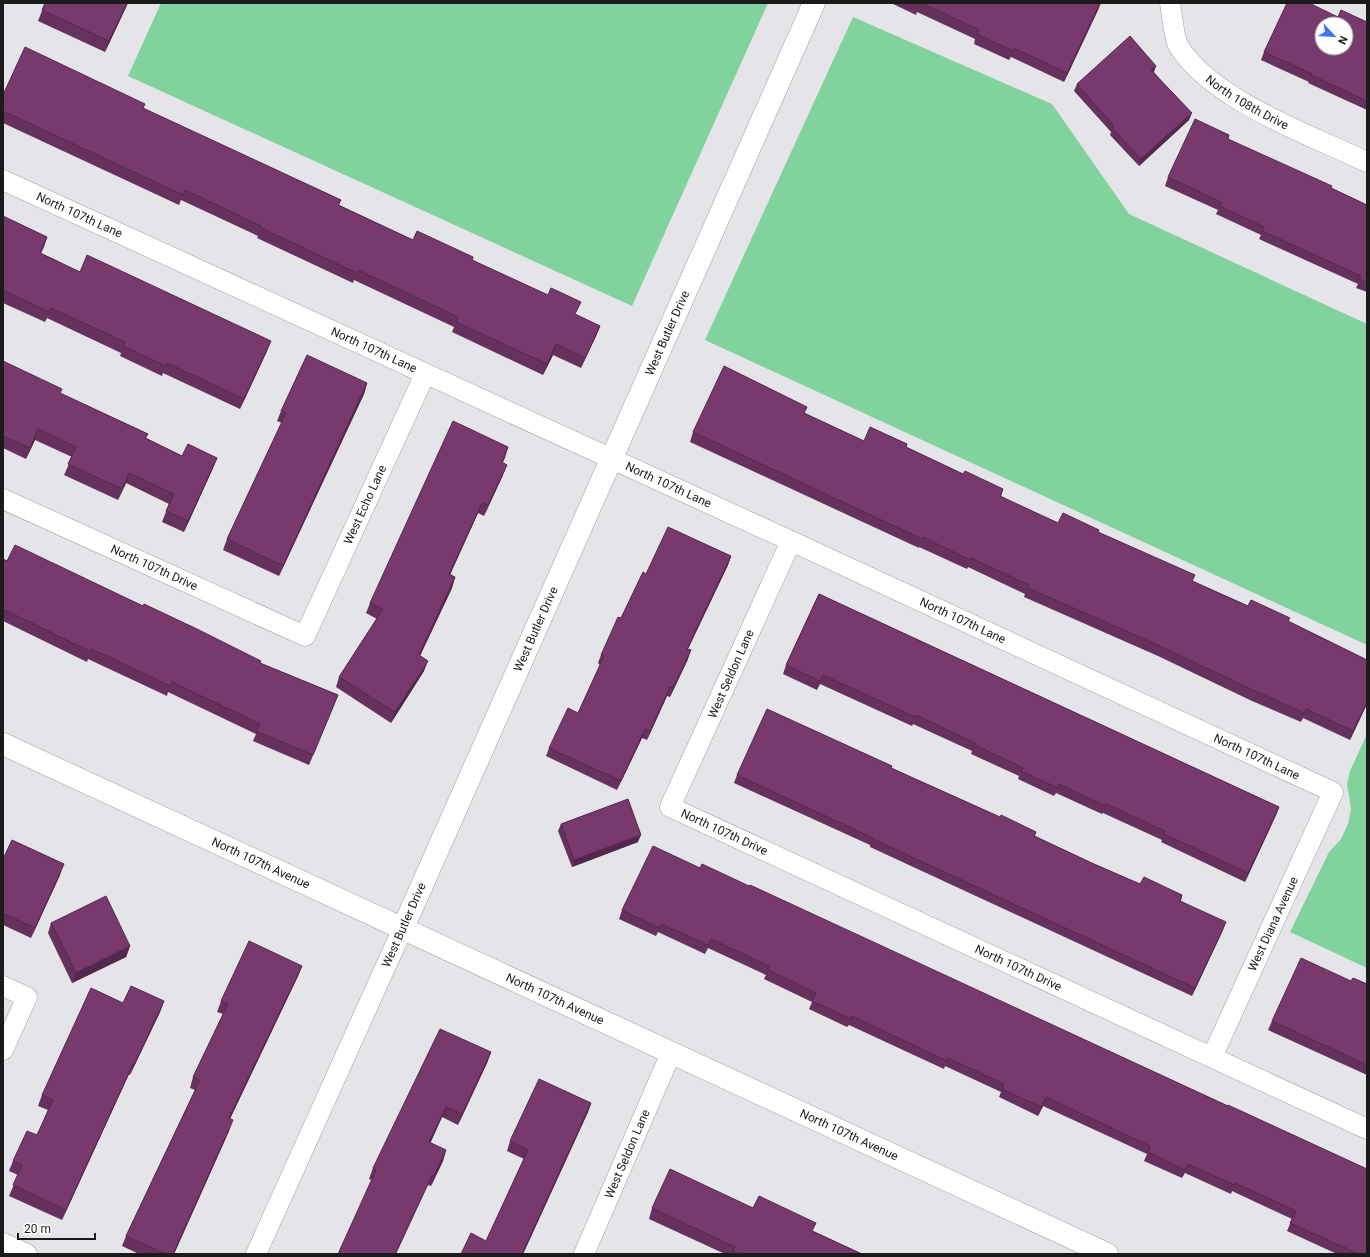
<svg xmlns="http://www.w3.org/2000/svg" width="1370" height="1257" font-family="Roboto,sans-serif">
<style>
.green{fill:#82d29e}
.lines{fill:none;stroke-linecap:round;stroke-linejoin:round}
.minor-casing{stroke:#9e9ea3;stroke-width:21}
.tertiary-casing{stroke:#9e9ea3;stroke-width:23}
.minor{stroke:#fff;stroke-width:20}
.tertiary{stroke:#fff;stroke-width:22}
.wall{fill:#67315e}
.shaded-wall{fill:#54284c}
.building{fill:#78396d;stroke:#54284c;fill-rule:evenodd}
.labels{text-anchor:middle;stroke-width:4;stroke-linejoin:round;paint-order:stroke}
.street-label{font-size:12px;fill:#1b1b1c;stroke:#fff}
</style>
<rect width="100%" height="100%" fill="#e5e5e9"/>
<g class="green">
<path d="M161,3H768L632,306L128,76Z"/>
<path d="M853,17L1052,104L1129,214L1367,324V645L705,340Z"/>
<path d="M1367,734V968L1290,932L1329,852L1341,839L1348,824L1351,809L1347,784L1350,771Z"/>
</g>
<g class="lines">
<g class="minor-casing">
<g id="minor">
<path id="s1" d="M1170,3C1172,14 1174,39 1179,47C1214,101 1310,135 1367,162"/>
<path id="s2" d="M3,180L791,541L1333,792L1212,1057"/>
<path id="s3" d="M3,499L305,636L425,374"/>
<path id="s4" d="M791,541L670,807L1367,1129"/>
<path d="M3,986L27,997L3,1050"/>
<path d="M3,1243L27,1254"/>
<path d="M256,1254L403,928"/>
<path id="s5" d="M584,1254L671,1053"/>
</g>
</g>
<g class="tertiary-casing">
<g id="tertiary">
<path id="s6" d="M3,744L1107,1254"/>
<path id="s7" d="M403,928L814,3"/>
</g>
</g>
<use href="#minor" class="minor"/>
<use href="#tertiary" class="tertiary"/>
</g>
<g class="wall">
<path d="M45,3H128L105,52L38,21Z"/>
<path d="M891,3H1101L1098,10L1064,82L1011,57L1009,60L974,44L975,39L917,12L916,15Z"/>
<path d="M1338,17L1367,22V110L1308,83L1309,82L1261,60L1264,52Z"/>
<path d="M1156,66L1154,72L1189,120L1139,166L1110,135L1111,132L1074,91L1077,84Z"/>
<path d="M3,95L145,104L143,109L341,200L339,205L413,240L472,260L576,315L600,326L596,336L581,368L553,355L543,375L452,332L454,327L354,280L353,283L257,238L258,236L181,200L179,205L3,123Z"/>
<path d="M1228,139L1367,205V292L1356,288L1358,284L1259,239L1261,235L1216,214L1218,210L1165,186L1168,177Z"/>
<path d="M3,216L47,237L41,253L80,272L267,351L240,409L163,373L162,376L120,356L121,353L47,318L45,322L3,303Z"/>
<path d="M3,361L60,393L148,434L146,438L182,456L217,458L213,468L184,532L162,522L169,504L126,483L118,500L64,475L72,457L35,440L26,459L3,448Z"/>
<path d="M367,383L364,394L279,576L223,550L227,539L282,423L277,421L281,411Z"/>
<path d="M807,407L804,413L864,441L906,447L963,474L1003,489L1001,497L1058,523L1098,533L1193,581L1248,606L1288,621L1367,660V704L1350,740L1303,718L1301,722L1252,701L1158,656L1024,597L1025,594L968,567L967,569L919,547V548L690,442L693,432Z"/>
<path d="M508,447L502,462L503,475L484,516L478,513L450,575L455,577L452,588L420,656L424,671L391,723L336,687L339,677L377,619L366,613L370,603Z"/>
<path d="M731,556L728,565L688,649V659L670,697L667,696L647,740L642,738L617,790L546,756L549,748L578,713L600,665L598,663L601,655L646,574Z"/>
<path d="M3,559L260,663L338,695L309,765L253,741L256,734L168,692L167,696L88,659L87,662L3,621Z"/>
<path d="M819,594L1279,807L1276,815L1245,882L1161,842L1162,840L1103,813L1102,814L1056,793L1054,796L1018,779L1019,776L971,754L972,751L913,724L912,726L820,684L817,690L783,674L786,665Z"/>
<path d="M891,768L1000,817L1036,832L1035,836L1094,864L1140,884L1182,895L1181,901L1223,930L1192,996L870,847V845L734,783L737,775Z"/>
<path d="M561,824L638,842L572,867L558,831Z"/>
<path d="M3,857L60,875L31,938L3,925Z"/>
<path d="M700,868L1228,1106L1367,1254H1337L1287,1231L1292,1219L1232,1191L1231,1194L1185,1173L1182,1178L1144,1161L1147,1154L1043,1106L1038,1116L999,1097L1001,1092L945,1066L944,1069L849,1025L847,1027L809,1009L812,1002L764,979L766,975L708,948L705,954L658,932L656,936L619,919L622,910Z"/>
<path d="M51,923L130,946L126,957L72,983L48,933Z"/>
<path d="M302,966L298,976L230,1119L229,1131L174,1254H139L122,1246L126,1236L195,1090L190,1088L193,1077L223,1014L217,1012L221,1001Z"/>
<path d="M1351,981L1367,984V1075L1268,1030L1272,1021Z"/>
<path d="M164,1001L160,1012L130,1075L129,1074L62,1220L9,1196L18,1175L9,1171L13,1161L37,1135L48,1110L38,1106L42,1095L123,1003Z"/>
<path d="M491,1052L487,1063L458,1125L442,1117L430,1143L446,1150L443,1161L431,1186L428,1185L372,1180L369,1179L373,1168Z"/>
<path d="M591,1103L588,1112L523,1254H461L486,1241L524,1159L507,1151L510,1141Z"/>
<path d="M652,1208L813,1231L862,1254H725L649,1219Z"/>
</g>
<g class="shaded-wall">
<path d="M127,3H128L105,52L109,41Z"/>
<path d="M1101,3L1098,10L1064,82L1067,73Z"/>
<path d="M1156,66L1153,73L1151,70Z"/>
<path d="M1192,113L1189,120L1139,166L1141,159Z"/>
<path d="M47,237L44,247L36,263L40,253Z"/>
<path d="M600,326L596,336L581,368L585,358Z"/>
<path d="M271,341L267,351L240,409L244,399Z"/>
<path d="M556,344L553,355L543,375L547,364Z"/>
<path d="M367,383L364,394L279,576L283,566Z"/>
<path d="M38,429L35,440L26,459L30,448Z"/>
<path d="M508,447L505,458L498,472Z"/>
<path d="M217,458L213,468L184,532L188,521Z"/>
<path d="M507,465L503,475L484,516L488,505Z"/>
<path d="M129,473L126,483L118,500L122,489Z"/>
<path d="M482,503L478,513L445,585L449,574Z"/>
<path d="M731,556L728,565L684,657L687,649Z"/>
<path d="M455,577L452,588L415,666L419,655Z"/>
<path d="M691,650L688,659L670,697L673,688Z"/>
<path d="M428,661L424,671L391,723L395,712Z"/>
<path d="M670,687L667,696L647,740L650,731Z"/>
<path d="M338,695L334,705L309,765L313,755Z"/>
<path d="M1367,702V704L1350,740L1353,731Z"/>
<path d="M645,729L642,738L617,790L621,781Z"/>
<path d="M1279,807L1276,815L1245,882L1248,873Z"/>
<path d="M641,835L638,842L572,867L574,860Z"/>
<path d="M64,864L60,875L31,938L35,928Z"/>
<path d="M1226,922L1223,930L1192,996L1195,988Z"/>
<path d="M130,946L126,957L72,983L76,973Z"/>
<path d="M302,966L298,976L225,1129L229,1118Z"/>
<path d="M164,1001L160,1012L130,1075L134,1065Z"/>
<path d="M491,1052L487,1063L458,1125L462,1114Z"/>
<path d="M133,1064L129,1074L62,1220L66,1210Z"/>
<path d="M1046,1097L1043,1106L1038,1116L1041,1107Z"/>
<path d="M591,1103L588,1112L523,1254H522Z"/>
<path d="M446,1107L442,1117L426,1153L429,1142Z"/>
<path d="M233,1120L229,1131L174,1254H173Z"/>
<path d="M446,1150L443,1161L431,1186L434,1176Z"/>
<path d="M432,1175L428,1185L396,1254H395Z"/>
</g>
<g class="building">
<path d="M45,3H127L109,41L42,10Z"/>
<path d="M922,3H1100L1067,73L1014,48L1013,51L977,34L979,30Z"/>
<path d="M1287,3H1309L1338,17L1341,10L1367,22V101L1311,75L1312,74L1264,52ZM1322,24H1346V48H1322Z"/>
<path d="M1130,36L1156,66L1151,70L1192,113L1141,159L1112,128L1114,126L1077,84Z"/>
<path d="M25,47L145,104L143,108L341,200L338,205L413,240L417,231L473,257L472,260L548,295L551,288L581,302L575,314L600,326L585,358L556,344L547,364L456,322L458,317L358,270L357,273L261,228V226L185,190L183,195L3,111V95Z"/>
<path d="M1195,119L1229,135L1228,139L1332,186L1331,188L1367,205V283L1359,279L1361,276L1262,231L1264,227L1220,206L1221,202L1168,177Z"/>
<path d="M3,216L47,237L40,253L80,272L87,255L271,341L244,399L167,363L166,366L123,346L125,342L51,308L49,312L3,290Z"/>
<path d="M307,355L367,383L283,566L227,539L286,413L281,411Z"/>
<path d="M3,361L62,389L60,393L148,434L145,438L182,456L188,444L217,458L188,521L166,511L174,494L129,473L122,489L68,464L76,447L38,429L30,448L3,436Z"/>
<path d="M724,366L807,407L804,413L864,441L870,427L907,444L906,447L963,474L965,471L1003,489L1000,496L1058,523L1063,513L1099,530L1098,532L1195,575L1192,581L1248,606L1251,600L1290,618L1288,621L1367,660V702L1353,731L1306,709L1304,713L1255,691L1162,647L1028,588L1029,585L971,558L970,560L923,537L922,539L693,432Z"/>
<path d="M453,421L508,447L502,462L507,465L488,505L482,503L449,574L455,577L419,655L428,661L395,712L339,677L383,609L370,603Z"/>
<path d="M668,527L731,556L687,649L691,650L673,688L670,687L650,731L645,729L621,781L549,748L568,708L578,713L604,656L601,655L618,617L621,618L643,572L646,574Z"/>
<path d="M15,545L143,606L144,604L197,629L261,661L260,663L338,695L313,755L256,731L260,724L172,682L170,686L92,649L91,652L3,609V559L7,561Z"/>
<path d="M819,594L1279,807L1248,873L1164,834L1165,831L1106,804L1105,806L1059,784L1058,788L1021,771L1023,768L975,745V743L916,715L915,717L823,675L820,681L786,665Z"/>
<path d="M767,709L892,766L891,768L1000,817L1001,815L1036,832L1034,836L1094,864L1140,884L1144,877L1182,895L1180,901L1226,922L1195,988L873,839V838L737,775Z"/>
<path d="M628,799L641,835L574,860L561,824Z"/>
<path d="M12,840L64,864L35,928L3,913V857H4Z"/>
<path d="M653,846L700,868L702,864L749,886L750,885L1228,1106V1105L1367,1169V1254H1359L1290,1223L1296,1211L1235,1183L1234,1185L1188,1164L1185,1170L1148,1152L1150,1146L1046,1097L1041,1107L1002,1089L1004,1084L948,1058L947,1061L852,1016L851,1019L812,1001L816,993L768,970L769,966L711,939L708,945L661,924L659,928L622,910Z"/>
<path d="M106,896L130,946L76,973L51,923Z"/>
<path d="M249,941L302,966L229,1118L233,1120L173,1254H165L126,1236L200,1080L193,1077L228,1004L221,1001Z"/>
<path d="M1301,958L1351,981L1353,978L1367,984V1065L1272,1021Z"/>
<path d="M131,986L164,1001L134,1065L133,1064L66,1210L13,1185L22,1165L13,1161L27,1131L37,1135L53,1100L42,1095L91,988L123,1003Z"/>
<path d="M440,1029L491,1052L462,1114L446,1107L429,1142L446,1150L434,1176L432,1175L395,1254H338L376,1170L373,1168Z"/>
<path d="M539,1079L591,1103L522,1254H461L471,1233L486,1241L528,1150L510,1141Z"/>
<path d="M670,1169L753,1208L759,1196L816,1223L812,1231L862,1254H739L733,1251L735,1247L652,1208Z"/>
</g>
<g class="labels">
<g class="street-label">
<text dy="4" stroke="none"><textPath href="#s1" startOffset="134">North 108th Drive</textPath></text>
<text dy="4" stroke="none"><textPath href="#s2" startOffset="84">North 107th Lane</textPath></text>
<text dy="4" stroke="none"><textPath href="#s7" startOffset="651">West Butler Drive</textPath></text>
<text dy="4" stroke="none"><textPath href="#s2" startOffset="408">North 107th Lane</textPath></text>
<text dy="4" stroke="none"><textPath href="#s2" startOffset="732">North 107th Lane</textPath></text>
<text dy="4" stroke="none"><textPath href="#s3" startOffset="476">West Echo Lane</textPath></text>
<text dy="4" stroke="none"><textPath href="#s3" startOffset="166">North 107th Drive</textPath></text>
<text dy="4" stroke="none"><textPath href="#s2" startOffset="1056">North 107th Lane</textPath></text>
<text dy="4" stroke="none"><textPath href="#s7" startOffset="327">West Butler Drive</textPath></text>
<text transform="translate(731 674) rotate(-66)" y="4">West Seldon Lane</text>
<text dy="4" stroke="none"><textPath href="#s2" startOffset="1380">North 107th Lane</textPath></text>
<text dy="4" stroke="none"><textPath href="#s4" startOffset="352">North 107th Drive</textPath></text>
<text dy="4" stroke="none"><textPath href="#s6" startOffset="284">North 107th Avenue</textPath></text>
<text transform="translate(1273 924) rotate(-65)" y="4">West Diana Avenue</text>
<text transform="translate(404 925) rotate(-66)" y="4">West Butler Drive</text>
<text dy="4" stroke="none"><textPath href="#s4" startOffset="676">North 107th Drive</textPath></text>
<text dy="4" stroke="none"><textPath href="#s6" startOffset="608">North 107th Avenue</textPath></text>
<text dy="4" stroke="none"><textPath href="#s6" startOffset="932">North 107th Avenue</textPath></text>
<text dy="4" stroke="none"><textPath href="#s5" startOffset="109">West Seldon Lane</textPath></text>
</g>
</g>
<rect width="1370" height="1257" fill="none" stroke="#1b1b1c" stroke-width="8"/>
<g transform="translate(1334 36) rotate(115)"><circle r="19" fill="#ffffff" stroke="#a4a4a4"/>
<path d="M0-3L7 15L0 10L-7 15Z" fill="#4275e5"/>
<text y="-6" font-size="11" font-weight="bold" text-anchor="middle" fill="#1b1b1c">N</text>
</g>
<path d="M18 1233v6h77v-6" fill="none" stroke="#1b1b1c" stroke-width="2"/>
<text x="24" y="1233" font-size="12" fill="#1b1b1c" stroke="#ffffff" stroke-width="3" paint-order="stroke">20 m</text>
</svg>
